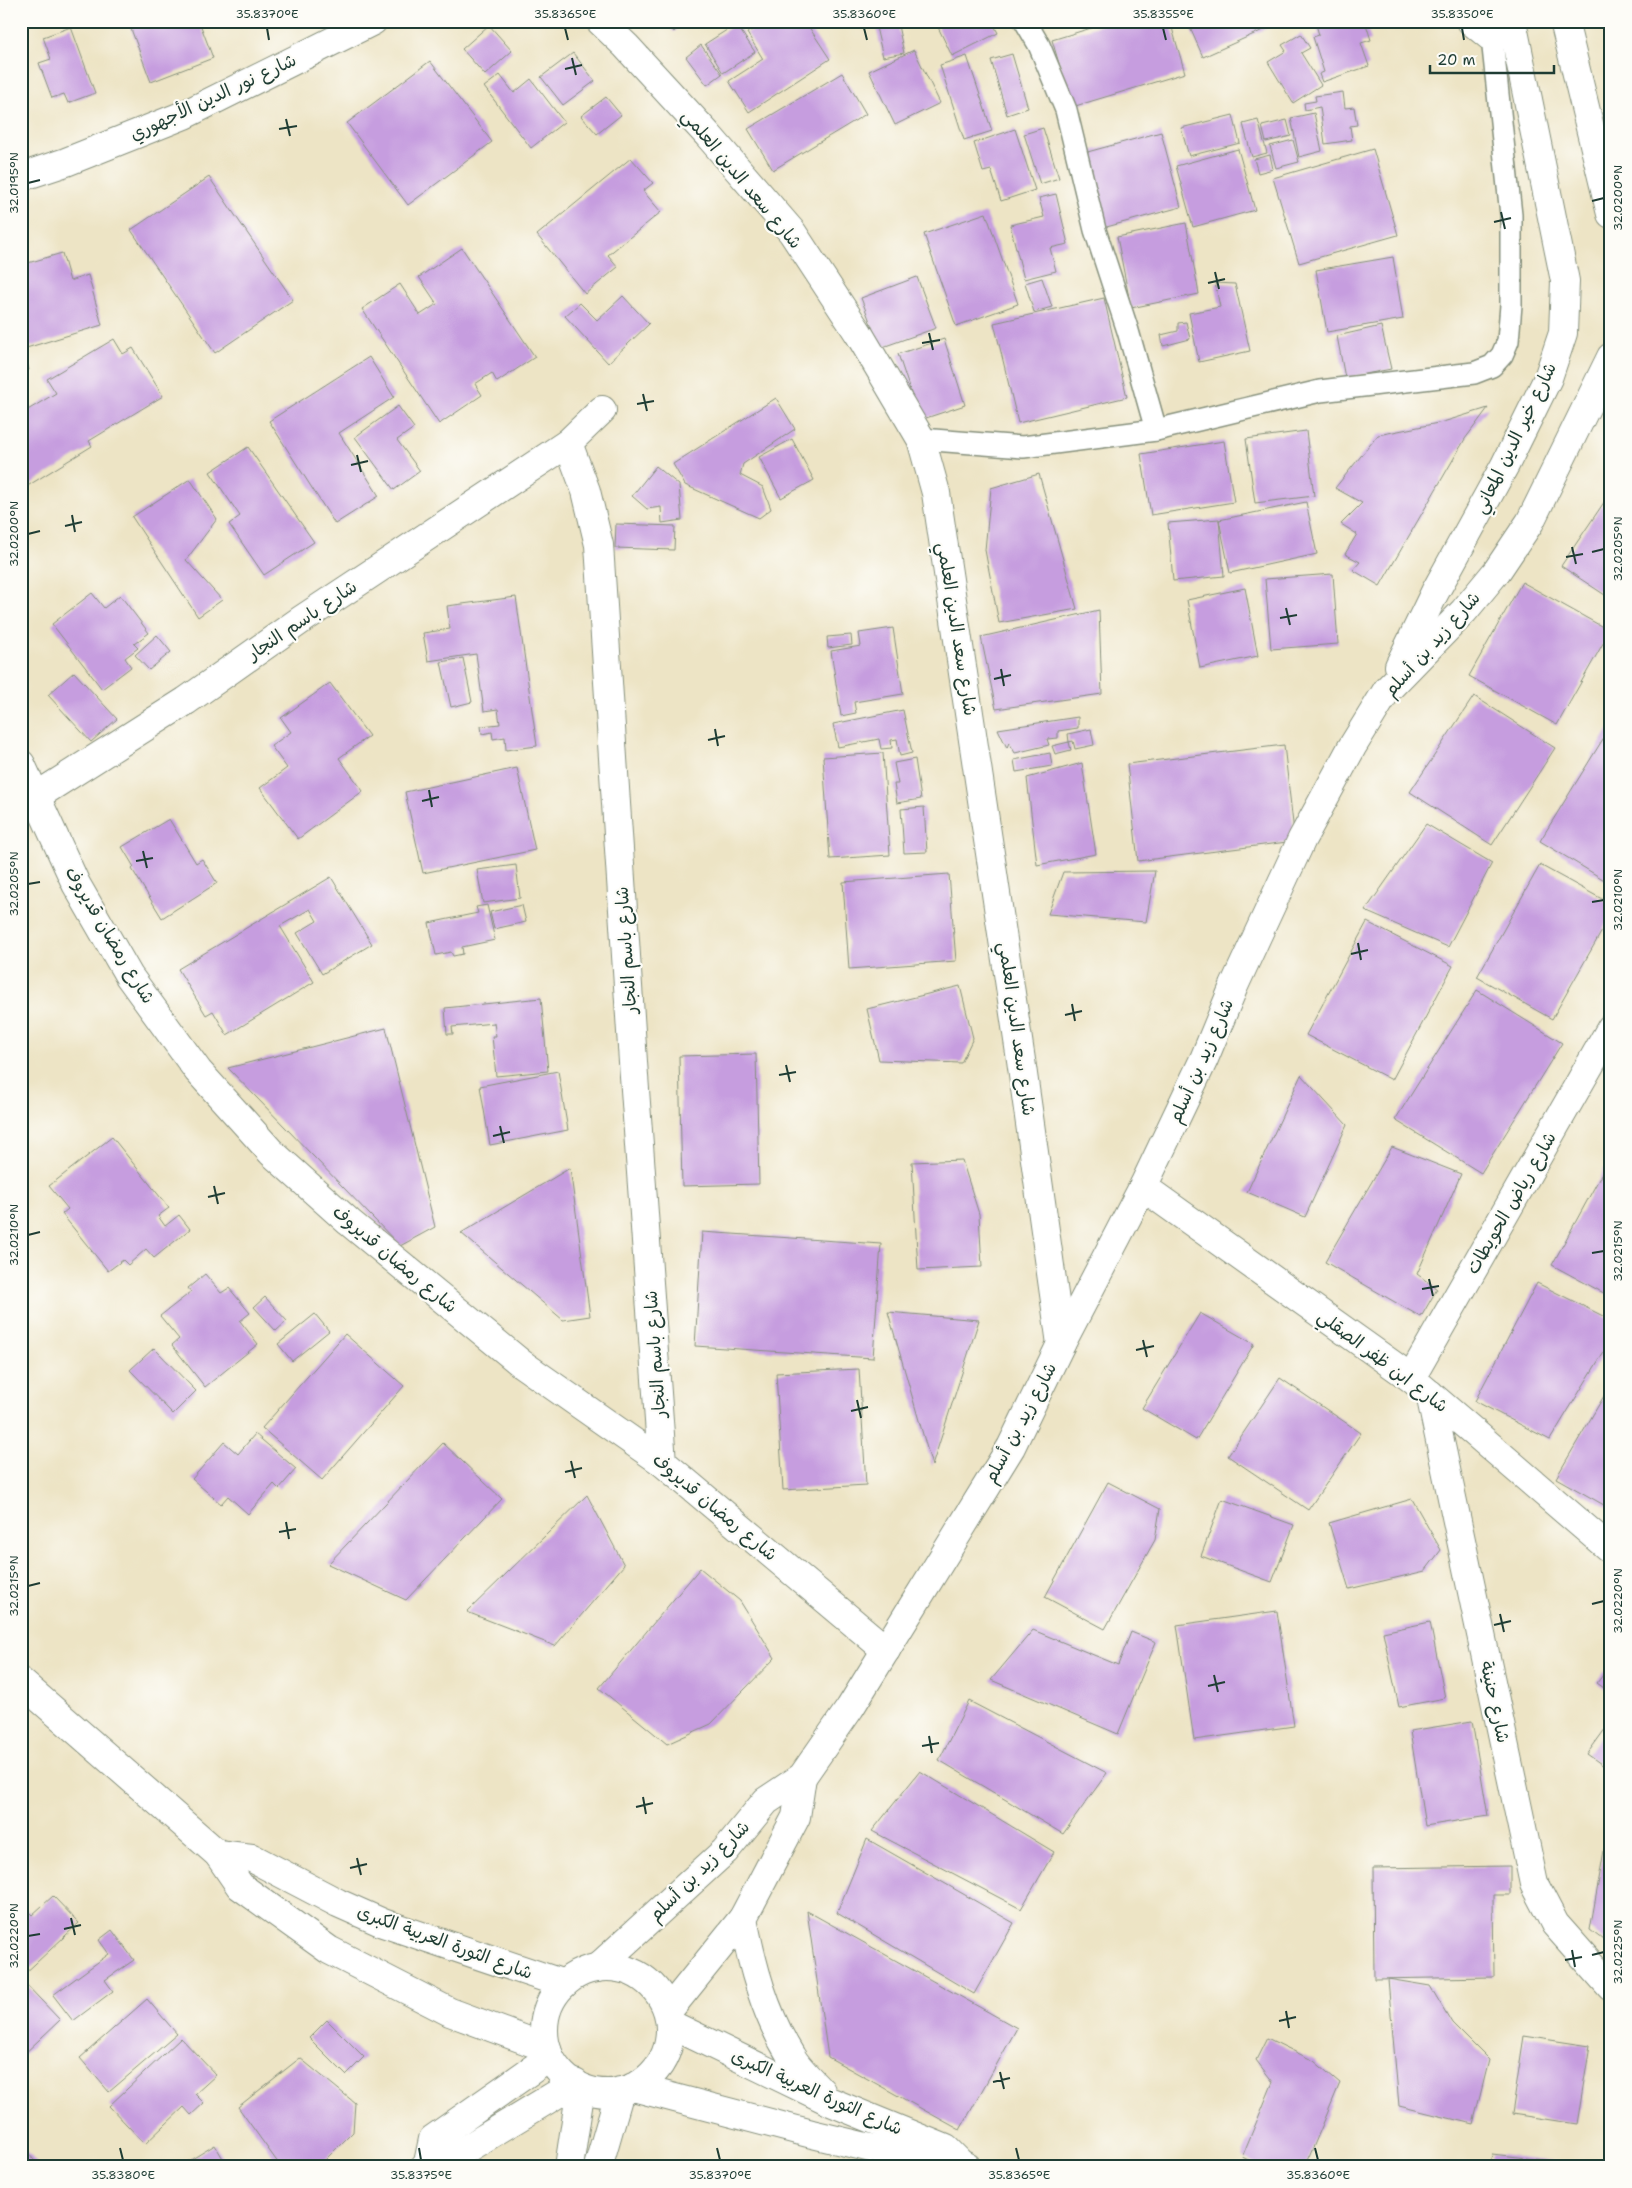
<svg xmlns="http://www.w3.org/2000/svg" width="1632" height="2188" font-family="'Shantell Sans','Playpen Sans Arabic',sans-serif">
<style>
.building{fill:#c69ddf}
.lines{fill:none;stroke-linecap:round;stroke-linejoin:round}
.lane-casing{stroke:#86907c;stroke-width:24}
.street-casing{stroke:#86907c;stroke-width:30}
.secondary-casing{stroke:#86907c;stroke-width:30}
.lane{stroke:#fff;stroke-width:21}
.street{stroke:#fff;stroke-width:28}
.secondary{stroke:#fff;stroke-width:28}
.ticks{fill:none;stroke:#1f3d34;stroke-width:2}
.labels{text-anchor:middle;stroke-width:4.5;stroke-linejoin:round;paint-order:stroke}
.street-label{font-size:18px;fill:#1f3d34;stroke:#fdfcf7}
.neatline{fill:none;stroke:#1f3d34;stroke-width:2}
.ticks-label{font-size:12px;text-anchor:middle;fill:#1f3d34}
</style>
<rect width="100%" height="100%" fill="#fdfcf7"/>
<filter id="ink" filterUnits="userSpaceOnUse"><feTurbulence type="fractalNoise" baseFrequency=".02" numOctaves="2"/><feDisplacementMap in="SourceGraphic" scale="10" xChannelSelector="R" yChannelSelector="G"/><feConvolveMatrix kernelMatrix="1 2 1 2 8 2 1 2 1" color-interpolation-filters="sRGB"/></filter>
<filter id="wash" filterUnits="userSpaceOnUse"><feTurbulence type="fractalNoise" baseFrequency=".0096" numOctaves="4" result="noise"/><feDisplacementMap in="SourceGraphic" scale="20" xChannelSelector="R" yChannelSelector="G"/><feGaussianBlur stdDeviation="1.12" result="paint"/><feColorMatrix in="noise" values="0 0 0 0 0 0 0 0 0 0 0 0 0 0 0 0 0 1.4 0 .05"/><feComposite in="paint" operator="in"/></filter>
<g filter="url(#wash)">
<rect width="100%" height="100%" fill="#ede4c5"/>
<g id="blocks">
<g class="building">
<path d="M128,21H199L213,58L151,82Z"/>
<path d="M663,21H685L674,32Z"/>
<path d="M765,21H805L830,59L749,112L729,81L763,59L747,33Z"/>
<path d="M884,21H897L904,53L883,57L875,23Z"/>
<path d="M935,21H992L998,33L952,56Z"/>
<path d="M1114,21H1170L1185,73L1072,107L1052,40Z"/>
<path d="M1187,21H1283L1203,57Z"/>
<path d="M1315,21H1365L1371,40L1361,43L1369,66L1322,82L1319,74L1324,72L1313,37L1319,35Z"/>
<path d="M736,24L755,52L723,73L705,44Z"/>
<path d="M489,25L512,51L485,75L462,49Z"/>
<path d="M71,27L95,93L68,103L64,94L52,98L39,63L51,59L43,37Z"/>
<path d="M1301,34L1310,48L1301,53L1321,85L1293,103L1268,62L1286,51L1282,45Z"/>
<path d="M701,45L722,74L707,85L686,57Z"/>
<path d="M914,50L940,103L895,125L869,71Z"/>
<path d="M573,53L595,81L563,105L541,77Z"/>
<path d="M1012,54L1028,108L1007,115L991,60Z"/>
<path d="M967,56L992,131L964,140L940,65Z"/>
<path d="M430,61L492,142L408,205L347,123Z"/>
<path d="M842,73L866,114L773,170L748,129Z"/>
<path d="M500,75L514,93L531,79L564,122L531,148L484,87Z"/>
<path d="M1343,92L1345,108L1354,107L1357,125L1350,126L1352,140L1325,144L1320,107L1305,110L1304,103L1316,101L1315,96Z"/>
<path d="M606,97L621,115L597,134L581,116Z"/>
<path d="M1314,113L1322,151L1299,157L1291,118Z"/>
<path d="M1233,115L1240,143L1189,156L1181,128Z"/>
<path d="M1258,120L1267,153L1252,157L1243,124Z"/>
<path d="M1287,120L1291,136L1266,142L1262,126Z"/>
<path d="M1043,128L1059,178L1040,184L1024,134Z"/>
<path d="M1015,129L1035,190L1001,201L991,170L983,172L974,143Z"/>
<path d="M1161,132L1181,207L1099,229L1080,154Z"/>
<path d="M1293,140L1299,162L1276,168L1270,146Z"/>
<path d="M1238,149L1255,210L1193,227L1176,166Z"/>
<path d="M1373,149L1398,235L1299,263L1273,178Z"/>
<path d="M1270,155L1273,169L1258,173L1254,159Z"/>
<path d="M631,158L653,183L643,191L661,212L608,255L618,267L585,294L537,235Z"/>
<path d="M209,177L293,300L215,353L131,230Z"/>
<path d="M1056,194L1068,244L1050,248L1056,271L1024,279L1010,225L1044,217L1039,198Z"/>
<path d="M986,213L1018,304L956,326L924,234Z"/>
<path d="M1186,223L1199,294L1131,308L1117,237Z"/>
<path d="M462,248L535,357L497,382L492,373L475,384L482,395L439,424L362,309L400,284L420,315L437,304L419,277Z"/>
<path d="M62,253L70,281L88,275L102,325L23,349L29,370L21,372V265Z"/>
<path d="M1393,257L1403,319L1327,332L1316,270Z"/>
<path d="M917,277L936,328L880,348L861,298Z"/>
<path d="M1042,278L1052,307L1034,312L1025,283Z"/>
<path d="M1215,283L1235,284L1250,351L1199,362L1189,313L1220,307Z"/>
<path d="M623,296L649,324L608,363L565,316L580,303L597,320Z"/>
<path d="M1104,298L1127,397L1018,423L994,323Z"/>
<path d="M1186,322L1190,339L1163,346L1161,335L1178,331V323Z"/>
<path d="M1381,326L1391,369L1345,378L1337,336Z"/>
<path d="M114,339L123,354L133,348L163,396L89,441L92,446L21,490V414L56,393L47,379Z"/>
<path d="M944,339L965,405L920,420L898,354Z"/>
<path d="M369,357L394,397L339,433L379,496L335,524L269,421Z"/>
<path d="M776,398L795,429L743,464L740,475L763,487L771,509L759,518L685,485L673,464Z"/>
<path d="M398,406L414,428L397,440L420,471L394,490L355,437Z"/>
<path d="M1488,408L1465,439L1380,586L1353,570L1360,562L1345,554L1357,534L1341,524L1362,503L1335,488L1378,435L1443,422Z"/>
<path d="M1306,431L1314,496L1255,503L1246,439Z"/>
<path d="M792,439L814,480L781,498L759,457Z"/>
<path d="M1224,441L1234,502L1151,515L1141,454Z"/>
<path d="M248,447L314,542L264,575L229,524L240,516L210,472Z"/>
<path d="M656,466L679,485L682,520L662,523L661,507L647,509L632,496Z"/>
<path d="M1039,474L1077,609L999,623L985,550L991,488Z"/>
<path d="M190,479L217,519L186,560L222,600L198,617L132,517Z"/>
<path d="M1611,492V599L1561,566Z"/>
<path d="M1306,502L1317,554L1230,573L1219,520Z"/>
<path d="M1219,519L1224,576L1173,581L1168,523Z"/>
<path d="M616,524L675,526L674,550L615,548Z"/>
<path d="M1333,574L1338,644L1271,649L1265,579Z"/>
<path d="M1522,582L1610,631L1557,725L1469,676Z"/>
<path d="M1245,588L1258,656L1200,668L1187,600Z"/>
<path d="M92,593L104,608L120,595L149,633L134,644L138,648L125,658L131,667L102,689L52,624Z"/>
<path d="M516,597L537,746L506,750L505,737L493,739L492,732L482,734L481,726L500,724L498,709L484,711L476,654L428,661L423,633L450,629L447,606Z"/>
<path d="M1099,610L1102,694L996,709L981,637Z"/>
<path d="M893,628L903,694L854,702L856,713L841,716L831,651L861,646L859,633Z"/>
<path d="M157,635L171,652L149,670L135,655Z"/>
<path d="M851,635L852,645L828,648L827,637Z"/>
<path d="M463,658L472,702L451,707L441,662Z"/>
<path d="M74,672L117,719L91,742L48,695Z"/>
<path d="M330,683L369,736L339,758L363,791L298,839L260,788L287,768L271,746L291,732L281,718Z"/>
<path d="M1474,696L1555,748L1492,845L1410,792Z"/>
<path d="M903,710L912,753L900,756L897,739L891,740L892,748L881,749L879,739L838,747L833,724Z"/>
<path d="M1078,717V728L1058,731V738L1047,739L1049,745L1015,753L1009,742L1007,748L998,729Z"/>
<path d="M1611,726V884L1540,841Z"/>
<path d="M1091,729L1094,745L1075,749L1073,741L1069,742L1068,734Z"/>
<path d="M1069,742L1071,750L1055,754L1052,746Z"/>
<path d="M1284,745L1295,841L1138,861L1127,764Z"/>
<path d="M883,753L890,855L830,859L823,757Z"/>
<path d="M1050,753L1052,766L1016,772L1014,760Z"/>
<path d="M915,759L921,799L897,803L894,784H898L894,763Z"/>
<path d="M1082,763L1096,854L1037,865L1027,778Z"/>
<path d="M517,768L535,850L423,873L405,792Z"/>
<path d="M924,807L927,852L904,853L901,809Z"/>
<path d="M169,819L196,863L202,859L217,883L162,918L132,869L134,867L122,847Z"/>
<path d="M1426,824L1492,863L1448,947L1365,911Z"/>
<path d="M516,865L520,898L483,903L477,870Z"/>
<path d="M1540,865L1611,904V915L1552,1019L1477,977Z"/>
<path d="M1155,871L1146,922L1048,914L1063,872Z"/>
<path d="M949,874L956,961L849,969L843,882Z"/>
<path d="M331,877L372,944L322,974L297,933L317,921L310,909L280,926L314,982L227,1035L213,1011L206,1015L178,969Z"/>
<path d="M487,905L495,940L462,947L463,954L453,956L451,952L436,955L429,923L478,913L476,907Z"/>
<path d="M522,905L526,922L494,929L490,912Z"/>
<path d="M1367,922L1453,966L1392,1080L1306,1035Z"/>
<path d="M960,986L973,1038L961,1063L879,1060L867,1009Z"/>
<path d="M1477,990L1562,1043L1481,1173L1395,1120Z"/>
<path d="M541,998L548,1071L496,1076L492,1036H496L494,1023L452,1027L453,1034H447L445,1008Z"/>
<path d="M386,1028L435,1227L400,1246L228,1068Z"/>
<path d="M756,1054L759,1184L682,1186L679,1056Z"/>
<path d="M558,1071L568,1130L490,1145L480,1086Z"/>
<path d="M1301,1075L1347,1125L1305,1217L1247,1192Z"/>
<path d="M112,1137L169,1208L158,1216L165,1226L179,1215L190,1229L154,1258L146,1249L128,1265L123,1260L108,1271L62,1214L68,1209L49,1186Z"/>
<path d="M1392,1147L1461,1174L1417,1274L1437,1289L1421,1317L1325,1262Z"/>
<path d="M962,1160L979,1214L982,1267L918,1270L912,1162Z"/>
<path d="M570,1168L590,1316L563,1320L461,1233Z"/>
<path d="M1605,1168L1611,1171V1297L1552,1265Z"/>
<path d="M702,1232L881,1244L873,1358L695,1346Z"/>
<path d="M205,1274L221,1293L229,1288L250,1313L240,1321L258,1344L205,1387L172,1345L179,1339L160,1316L191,1292L188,1288Z"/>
<path d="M1537,1283L1611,1320V1340L1550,1440L1475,1401Z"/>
<path d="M265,1297L287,1321L276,1331L254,1307Z"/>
<path d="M888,1312L979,1320L932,1466Z"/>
<path d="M1200,1313L1254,1344L1196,1440L1142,1408Z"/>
<path d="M315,1314L329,1331L292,1361L278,1344Z"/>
<path d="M345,1334L404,1386L322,1480L262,1428Z"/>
<path d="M154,1348L196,1391L173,1414L130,1370Z"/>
<path d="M859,1369L866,1485L783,1490L776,1373Z"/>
<path d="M1280,1378L1361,1433L1308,1510L1228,1456Z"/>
<path d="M1611,1384V1509L1556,1478Z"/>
<path d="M255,1434L296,1469L279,1489L274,1484L248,1514L228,1496L221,1504L192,1479L224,1442L238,1454Z"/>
<path d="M443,1443L502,1499L406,1600L328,1564Z"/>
<path d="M1108,1482L1160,1509L1155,1540L1105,1629L1045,1597Z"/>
<path d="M587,1495L624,1565L555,1646L467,1612Z"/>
<path d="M1222,1499L1294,1525L1272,1582L1201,1556Z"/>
<path d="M1412,1499L1441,1550L1425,1571L1349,1589L1329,1523Z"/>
<path d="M700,1568L740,1601L775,1658L711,1724L667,1744L599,1688Z"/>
<path d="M1277,1611L1294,1726L1194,1740L1177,1625Z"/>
<path d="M1430,1622L1445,1698L1399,1707L1383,1632Z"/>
<path d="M1033,1630L1118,1665L1131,1632L1156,1642L1118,1734L991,1680Z"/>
<path d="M1611,1664V1693L1597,1683Z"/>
<path d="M969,1701L1107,1773L1063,1834L939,1760Z"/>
<path d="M1472,1721L1488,1816L1425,1826L1410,1731Z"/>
<path d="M1611,1721V1771L1587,1754Z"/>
<path d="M920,1771L1054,1852L1021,1909L872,1831Z"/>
<path d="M867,1839L1014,1923L974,1994L837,1913Z"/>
<path d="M1605,1845L1611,1850V1946L1590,1930Z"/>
<path d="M1510,1866V1895H1493L1494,1977L1374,1979L1373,1868Z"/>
<path d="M53,1896L79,1923L21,1977V1913L26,1909L32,1915Z"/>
<path d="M807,1911L1017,2028L960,2130L828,2057Z"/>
<path d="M112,1930L134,1960L105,1980L113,1991L73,2021L53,1995L109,1954L99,1940Z"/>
<path d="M21,1979L60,2020L21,2057Z"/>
<path d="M1388,1979L1430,1986L1452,2023L1489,2060L1473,2124L1399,2106Z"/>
<path d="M147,1999L177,2034L109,2092L80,2058Z"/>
<path d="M327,2020L364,2057L346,2075L309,2038Z"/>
<path d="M1524,2036L1590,2046L1577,2124L1512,2114Z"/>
<path d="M181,2038L216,2075L195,2094L204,2103L191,2115L184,2107L145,2144L109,2106Z"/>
<path d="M1267,2038L1314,2061L1340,2083L1305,2167H1264L1242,2157L1273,2082L1256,2060Z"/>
<path d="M300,2058L355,2103L353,2132L318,2167H281L238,2107Z"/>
<path d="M21,2145L40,2167H21Z"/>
<path d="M215,2145L228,2167H179Z"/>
<path d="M1492,2154L1578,2164L1579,2167H1490Z"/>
</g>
</g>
</g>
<g filter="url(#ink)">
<use href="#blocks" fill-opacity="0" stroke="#86907c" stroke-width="1"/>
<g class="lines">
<g class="lane-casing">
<g id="lane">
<path d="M1025,21L1039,45L1066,110L1095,230L1128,331L1156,430"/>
<path d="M921,439L1023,447L1156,430L1320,391L1474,373L1492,366L1502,355L1508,341L1511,305V215L1492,38"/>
</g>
</g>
<g class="street-casing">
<g id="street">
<path d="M600,21L626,46L708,135L792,232L859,334L921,439L936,493L1021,1060L1061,1344"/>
<path d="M1471,21L1492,38L1513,31"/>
<path d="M21,177L66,162L184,115L373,21"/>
<path d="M568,443L586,491L599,545L633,1062L662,1462"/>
<path d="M21,764L76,884L129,976L198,1071L271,1152L349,1222L522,1364L662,1462L886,1650"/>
<path d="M35,797L186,701L301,620L568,443L602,410"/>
<path d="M1143,1187L1411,1378L1611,1550"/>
<path d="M1411,1378L1611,1028"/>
<path d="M1430,1394L1534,1884L1555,1924L1611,1987"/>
<path d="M428,2163L433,2139L550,2057"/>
<path d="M424,2167L428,2163L453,2157L575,2083"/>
<path d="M569,2167L581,2087"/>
<path d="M598,2167L620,2091"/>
</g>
</g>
<g class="secondary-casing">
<g id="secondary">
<path d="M1564,21L1611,214"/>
<path d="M1399,666L1435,592L1505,465L1548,378L1563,333L1565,281L1512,21"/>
<path d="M21,1682L218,1854L240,1886L329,1950L450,2012L547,2048"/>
<path d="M218,1854L252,1858L338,1903L383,1923L564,1984"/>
<path d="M743,1918C752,1966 765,2014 791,2056C798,2069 811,2080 821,2091"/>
<circle cx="607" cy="2030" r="63"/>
<path d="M597,1968L725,1851L766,1801L802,1777L850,1708L1011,1447L1061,1344L1143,1187L1204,1059L1234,986L1302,839L1352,747L1387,690L1464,611L1497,571L1530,522L1611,357"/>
<path d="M668,2011L743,1918L796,1817L802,1777"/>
<path d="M670,2024L831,2102L946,2149L957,2160"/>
<path d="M633,2087L812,2134L938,2164H961L967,2167"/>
</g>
</g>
<use href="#lane" class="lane"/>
<use href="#street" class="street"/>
<use href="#secondary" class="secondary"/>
</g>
</g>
<path class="ticks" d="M267,28L269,40M565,28L568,40M864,28L867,40M1163,28L1166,40M1462,28L1464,40M572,58L576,75M565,69L582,65M286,119L290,136M279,129L297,126M28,183L40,180M1592,201L1604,198M1501,212L1505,229M1494,222L1511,218M1215,272L1219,289M1208,283L1225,279M929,333L933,350M922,343L940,340M643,394L647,411M637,404L654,401M357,455L361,472M351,465L368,461M72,515L75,532M65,526L82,522M28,534L40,531M1572,547L1576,564M1592,552L1604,549M1566,557L1583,554M1286,608L1290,625M1280,618L1297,615M1001,669L1004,686M994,679L1011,675M715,729L718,746M708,740L725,736M429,790L432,807M422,801L439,797M143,851L147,868M136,861L153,858M28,884L40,882M1592,902L1604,900M1358,943L1361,960M1351,954L1368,950M1072,1004L1075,1021M1065,1015L1082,1011M786,1065L790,1082M779,1075L796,1072M500,1126L504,1143M493,1136L510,1132M214,1186L218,1204M208,1197L225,1193M28,1235L40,1232M1592,1253L1604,1251M1429,1279L1433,1296M1422,1289L1439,1286M1143,1340L1147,1357M1136,1350L1154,1346M857,1400L861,1418M851,1411L868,1407M571,1461L575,1478M565,1472L582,1468M286,1522L289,1539M279,1532L296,1529M28,1586L40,1583M1592,1604L1604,1601M1500,1614L1504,1632M1494,1625L1511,1621M1214,1675L1218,1692M1208,1686L1225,1682M929,1736L932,1753M922,1746L939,1743M643,1797L646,1814M636,1807L653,1803M357,1858L361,1875M350,1868L367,1864M71,1918L75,1935M64,1929L81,1925M28,1936L40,1934M1572,1950L1575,1967M1592,1955L1604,1952M1565,1960L1582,1957M1286,2011L1289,2028M1279,2021L1296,2017M1000,2072L1004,2089M993,2082L1010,2078M120,2148L123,2160M419,2148L421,2160M717,2148L720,2160M1016,2148L1019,2160M1315,2148L1318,2160"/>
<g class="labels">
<g class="street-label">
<text transform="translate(213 97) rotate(-25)" y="6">شارع نور الدين الأجهوري</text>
<text transform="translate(742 179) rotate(50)" y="6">شارع سعد الدين العلمي</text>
<text transform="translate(1515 438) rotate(-64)" y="6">شارع خير الدين المعاني</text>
<text transform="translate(302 620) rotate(-34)" y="6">شارع باسم النجار</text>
<text transform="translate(957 629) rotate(81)" y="6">شارع سعد الدين العلمي</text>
<text transform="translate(1432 644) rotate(-48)" y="6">شارع زيد بن أسلم</text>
<text transform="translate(110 935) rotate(59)" y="6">شارع رمضان قديروف</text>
<text transform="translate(626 950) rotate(-94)" y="6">شارع باسم النجار</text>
<text transform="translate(1017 1029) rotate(82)" y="6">شارع سعد الدين العلمي</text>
<text transform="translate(1201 1061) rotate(-66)" y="6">شارع زيد بن أسلم</text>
<text transform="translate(1511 1203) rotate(-60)" y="6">شارع رياض الحويطات</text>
<text transform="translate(395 1259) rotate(40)" y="6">شارع رمضان قديروف</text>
<text transform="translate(655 1354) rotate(-94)" y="6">شارع باسم النجار</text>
<text transform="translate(1383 1361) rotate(37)" y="6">شارع ابن ظفر الصقلي</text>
<text transform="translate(1020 1423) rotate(-62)" y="6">شارع زيد بن أسلم</text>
<text transform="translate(715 1507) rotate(40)" y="6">شارع رمضان قديروف</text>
<text transform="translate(1495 1702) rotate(78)" y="6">شارع حنينة</text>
<text transform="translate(699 1871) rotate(-45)" y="6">شارع زيد بن أسلم</text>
<text transform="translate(445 1942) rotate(20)" y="6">شارع الثورة العربية الكبرى</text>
<text transform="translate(817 2092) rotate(24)" y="6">شارع الثورة العربية الكبرى</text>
</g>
</g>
<rect width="1632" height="2188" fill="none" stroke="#fdfcf7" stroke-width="55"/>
<path d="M1430 65v8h124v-8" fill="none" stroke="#1f3d34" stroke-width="2.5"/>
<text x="1437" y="65" font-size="15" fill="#1f3d34" stroke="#fdfcf7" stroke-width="4" paint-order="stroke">20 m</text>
<rect x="28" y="28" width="1576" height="2132" class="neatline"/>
<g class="ticks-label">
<text x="267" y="18">35.8370°E</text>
<text x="565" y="18">35.8365°E</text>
<text x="864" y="18">35.8360°E</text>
<text x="1163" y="18">35.8355°E</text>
<text x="1462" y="18">35.8350°E</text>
<text transform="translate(14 183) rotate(-90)" y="4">32.0195°N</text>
<text transform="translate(1618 198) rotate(-90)" y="4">32.0200°N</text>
<text transform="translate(14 534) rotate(-90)" y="4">32.0200°N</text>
<text transform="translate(1618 549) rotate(-90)" y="4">32.0205°N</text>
<text transform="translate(14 884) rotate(-90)" y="4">32.0205°N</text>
<text transform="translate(1618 900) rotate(-90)" y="4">32.0210°N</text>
<text transform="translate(14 1235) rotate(-90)" y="4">32.0210°N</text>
<text transform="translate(1618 1251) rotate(-90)" y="4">32.0215°N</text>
<text transform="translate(14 1586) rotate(-90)" y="4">32.0215°N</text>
<text transform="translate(1618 1601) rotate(-90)" y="4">32.0220°N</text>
<text transform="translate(14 1936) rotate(-90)" y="4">32.0220°N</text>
<text transform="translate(1618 1952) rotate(-90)" y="4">32.0225°N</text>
<text x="123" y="2179">35.8380°E</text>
<text x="421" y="2179">35.8375°E</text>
<text x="720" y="2179">35.8370°E</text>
<text x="1019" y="2179">35.8365°E</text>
<text x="1318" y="2179">35.8360°E</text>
</g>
</svg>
